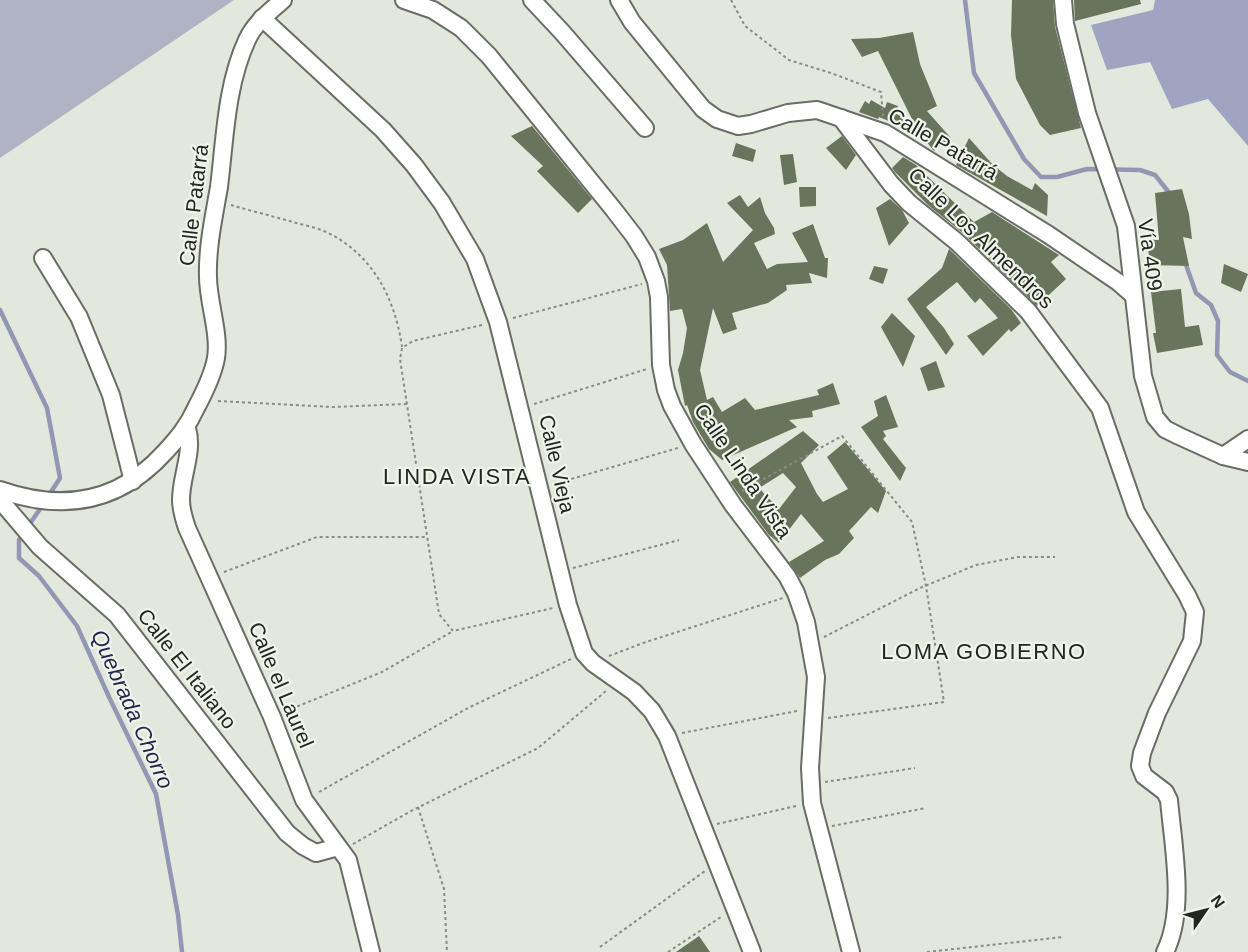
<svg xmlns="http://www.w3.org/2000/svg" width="1248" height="952" font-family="Arial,sans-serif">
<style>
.green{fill:#afb3c4}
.forest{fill:#9fa5c1}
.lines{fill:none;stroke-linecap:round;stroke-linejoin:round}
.stream{stroke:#9297b3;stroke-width:4.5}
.building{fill:#68745b;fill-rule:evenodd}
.minor-casing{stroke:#696d64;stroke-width:20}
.path{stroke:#888c84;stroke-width:2;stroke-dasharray:3 3;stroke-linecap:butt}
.minor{stroke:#fff;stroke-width:16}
.labels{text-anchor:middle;stroke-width:4.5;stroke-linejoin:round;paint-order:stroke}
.street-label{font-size:21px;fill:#242622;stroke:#f0f5ea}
.neighbourhood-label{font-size:22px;letter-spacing:1.5px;fill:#242622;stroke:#f0f5ea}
.water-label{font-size:22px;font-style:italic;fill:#23274f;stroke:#f0f5ea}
</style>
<rect width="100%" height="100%" fill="#e3e8dd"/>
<path class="green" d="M0,0H234L0,158Z"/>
<path class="forest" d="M1155,0H1248V146L1208,99L1172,109L1150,62L1107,70L1091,25L1153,10Z"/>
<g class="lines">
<g class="stream">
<path d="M965,0L974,73L1024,159L1041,177H1057L1087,169L1140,170L1155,175L1171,195"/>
<path d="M1185,262L1196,293L1211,305L1218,321L1217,355L1230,372L1248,381"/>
<path d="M0,310L47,408L60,478L49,495"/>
<path d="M29,525L40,509"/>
<path d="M21,537L19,540V558L39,576L77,626L109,697L156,794L178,915L182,952"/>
</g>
</g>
<g class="building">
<path d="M1012,0H1053L1055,27L1081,128L1050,135L1040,125L1016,79L1011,35Z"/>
<path d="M1074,0H1140L1141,4L1075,21Z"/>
<path d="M913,32L920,64L937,106L927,111L951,138L934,151L918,131L878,51L862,57L851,39L879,38Z"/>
<path d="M871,100L885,108L887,102L898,106L895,113L912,123L908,129L879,117L878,119L859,112L865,101L869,104Z"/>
<path d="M532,126L592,199L578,213L537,171L543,166L511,136Z"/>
<path d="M842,136L856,155L846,170L826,148Z"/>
<path d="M969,138L993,165L1007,176L1032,190L1035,183L1048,195L1047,216L956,165Z"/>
<path d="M736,143L756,150L753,162L732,156Z"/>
<path d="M793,154L797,182L784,185L780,155Z"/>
<path d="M903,157L916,165L974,222L992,212L1059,255L1051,262L1066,279L1037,306L964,234L928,205L895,172L892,168Z"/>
<path d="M799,187H816V206L800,207Z"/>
<path d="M1182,189L1189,214L1192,239L1183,237L1189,266L1150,265L1147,239L1159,240L1155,193Z"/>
<path d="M740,195L748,207L760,197L765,213L774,228L775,234L754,243L767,269L777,264L808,262L792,233L813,224L825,258H828L827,278L809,273L812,283L786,285L787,290L768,303L732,313L737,329L723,334L713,308L700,370L707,400L713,397L722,412L745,398L755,410L819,395L817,390L833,383L840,404L812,411L813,417L789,420L797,427L722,460L709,449L693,422L687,405L685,406L678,370L683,353L687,328L682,309L670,311L667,265L659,249L683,240L707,223L723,262L753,230L727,203Z"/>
<path d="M890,199L902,210L909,223L889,246L876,208Z"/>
<path d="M949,249L1011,309L1021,323L1011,332L1009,329L983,356L967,336L998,318L980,298L975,303L957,282L926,307L944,328L954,344L946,355L907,299L942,268Z"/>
<path d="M1224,264L1248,274L1241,292L1221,283Z"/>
<path d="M874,266L888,269L883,284L869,279Z"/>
<path d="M1181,289L1185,327L1199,325L1203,345L1157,353L1153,333H1156L1151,292Z"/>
<path d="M892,313L915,336L903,367L881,327Z"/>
<path d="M936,361L945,387L928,391L920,368Z"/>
<path d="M886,395L898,427L883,431L886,436L883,439L906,468L900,481L861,427L878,416L874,401Z"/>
<path d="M803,431L819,445L801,463L817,494L823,502L848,489L827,457L845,442L886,491L878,513L871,507L849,531L854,538L839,554L825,560L800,578L789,562L824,541L801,514L779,543L769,535L730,482ZM783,473L796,487L779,509L759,488Z"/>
<path d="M699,936L710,952H676Z"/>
</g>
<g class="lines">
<g class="minor-casing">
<g id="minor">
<path d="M404,0L433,10L461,28L489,56L614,210L634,236L647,257L656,281L659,297L661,365L666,390L672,406L693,444L733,505L787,576L796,593L806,622L816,677L810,768L812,803L851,952"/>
<path d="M532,0L562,32L645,128"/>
<path d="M619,0L632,22L703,109L717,119L738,126L751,124L788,113L817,110L885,133L1049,235L1118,282L1133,295"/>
<path d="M1063,0L1065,24L1087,113L1126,226L1143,376L1155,417L1165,429L1179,436L1223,456L1248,462"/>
<path d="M262,18L383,130L414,165L442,203L475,259L498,322L568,605L584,653L593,663L634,692L652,711L667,736L752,952"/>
<path d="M841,118L891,184L909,203L957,242L1028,311L1100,408L1136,512L1187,595L1195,612L1192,641L1157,713L1142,753L1140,766L1144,776L1165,792L1169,800C1173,846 1186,910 1165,952"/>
<path d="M43,258L79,317L111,395L133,481"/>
<path d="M187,428C194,452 181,475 181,500C181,510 184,519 187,528L272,717L304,800L348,860L371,952"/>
<path d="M1223,456L1248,439"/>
<path d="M0,490C63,512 119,503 165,452C178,438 188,426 196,408C204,393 213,375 216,358C220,333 208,302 208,277C207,247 214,216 219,187C225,139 226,85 247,40C254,24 269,12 283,0"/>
<path d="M0,500L40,547L117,615L287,833L303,846L316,853L338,847"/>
</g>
</g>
<g class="path">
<path d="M731,0L745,26L789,60L831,73L881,92L883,117"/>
<path d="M231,205C251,211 272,216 293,222C303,225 314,227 324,231C371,252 395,297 402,347"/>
<path d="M513,318L642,284"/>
<path d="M482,325L413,341L402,348L400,359L439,614L453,631L553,608"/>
<path d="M218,401L333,407L407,404"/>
<path d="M534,404L647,369"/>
<path d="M554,484L678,448"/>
<path d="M742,491L842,436L912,522L926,586L944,702L828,718"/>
<path d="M573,568L679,540"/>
<path d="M224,572L317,537H427"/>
<path d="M824,637L920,588L976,565L1018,557H1055"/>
<path d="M609,656L643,643L783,598"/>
<path d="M286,711L382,672L453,631"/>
<path d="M682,733L797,711"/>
<path d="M825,782L915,768"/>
<path d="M319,792L468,708L571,659"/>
<path d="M418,807L444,889L447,952"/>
<path d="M717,824L796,806"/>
<path d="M832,826L926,808"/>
<path d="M353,844L411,811L538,748L606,691"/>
<path d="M600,947L705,871"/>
<path d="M668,952L721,917"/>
<path d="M927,952L1063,937"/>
</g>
<use href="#minor" class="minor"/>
</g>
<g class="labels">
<g class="street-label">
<text transform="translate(943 144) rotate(30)" y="7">Calle Patarrá</text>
<text transform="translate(194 205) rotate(-83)" y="7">Calle Patarrá</text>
<text transform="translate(981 238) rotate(44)" y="7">Calle Los Almendros</text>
<text transform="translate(1150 255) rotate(82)" y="7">Vía 409</text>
<text transform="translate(557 464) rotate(77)" y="7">Calle Vieja</text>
<text transform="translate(743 471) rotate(56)" y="7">Calle Linda Vista</text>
<text transform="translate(187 669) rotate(52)" y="7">Calle El Italiano</text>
<text transform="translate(281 685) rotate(67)" y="7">Calle el Laurel</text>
</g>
<g class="neighbourhood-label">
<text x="457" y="484">LINDA VISTA</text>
<text x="984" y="659">LOMA GOBIERNO</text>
</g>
<g class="water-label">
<text transform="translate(133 709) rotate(66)" y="8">Quebrada Chorro</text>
</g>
</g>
<g transform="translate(1206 910) rotate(55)" stroke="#f0f5ea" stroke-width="4.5" paint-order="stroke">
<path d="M0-4.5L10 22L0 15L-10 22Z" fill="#242622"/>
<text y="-9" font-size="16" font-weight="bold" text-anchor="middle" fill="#242622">N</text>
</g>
</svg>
